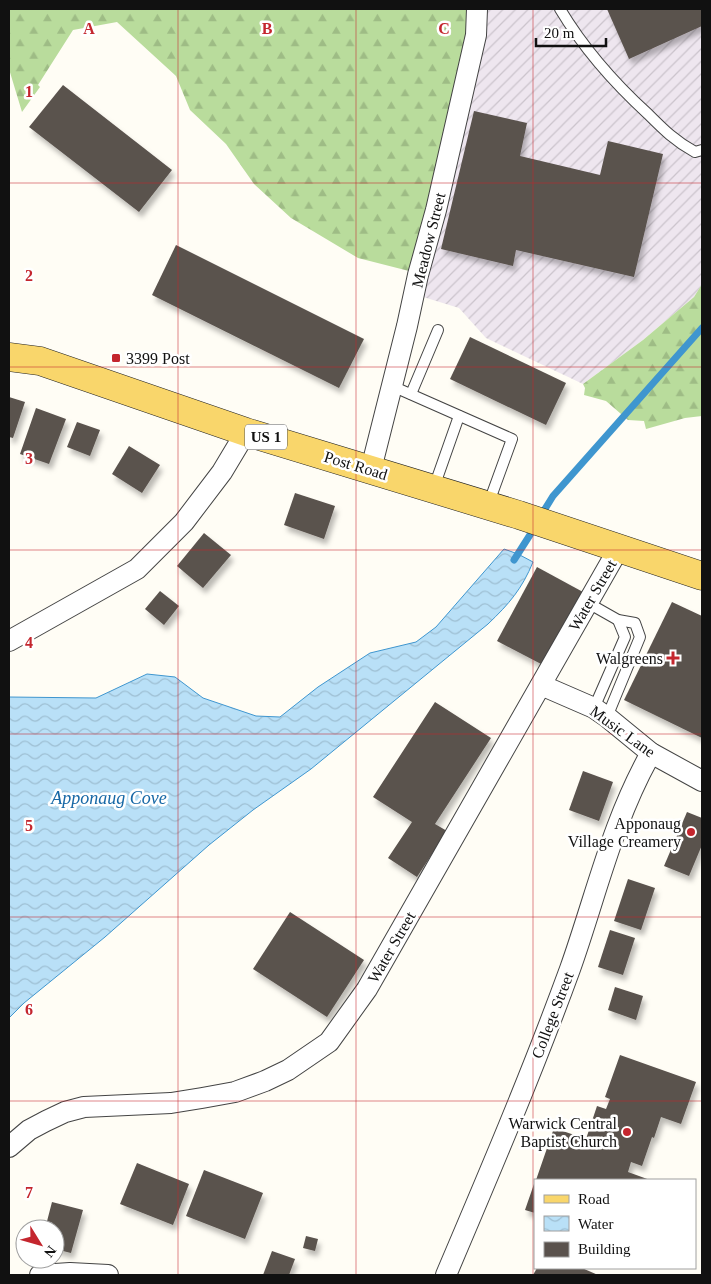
<svg xmlns="http://www.w3.org/2000/svg" width="711" height="1284" font-family="Georgia,serif">
<style>
.industrial{fill:url(#industrial-furrows)}
.forest{fill:url(#forest-firs)}
.water{fill:url(#water-waves);stroke:#3f96cf}
.lines{fill:none;stroke-linecap:round;stroke-linejoin:round}
.stream{stroke:#3f96cf;stroke-width:7}
.building{fill:#5a524d;filter:url(#shadow)}
.service-casing{stroke:#444;stroke-width:12}
.minor-casing{stroke:#444;stroke-width:22}
.primary-casing{stroke:#222;stroke-width:29}
.service{stroke:#fff;stroke-width:10}
.minor{stroke:#fff;stroke-width:20}
.primary{stroke:#f9d66b;stroke-width:28}
.grid{fill:none;stroke:#c4262e;stroke-width:1;stroke-opacity:0.55}
.poi-dot{fill:#c4262e;stroke:#fff;stroke-width:2}
.labels{text-anchor:middle;stroke-width:5;stroke-linejoin:round;paint-order:stroke}
.shield{fill:#fff;stroke:#585858;stroke-width:1}
.shield-label{font-size:15px;font-weight:bold;fill:#111}
.street-label{font-size:16px;fill:#111;stroke:#fff}
.poi-label{font-size:16px;fill:#111;stroke:#fff;text-anchor:end}
.water-label{font-size:18px;font-style:italic;fill:#1768a6;stroke:#fff}
.grid-label{font-size:16px;text-anchor:middle;font-weight:bold;fill:#c4262e;stroke:#fff;stroke-width:5;stroke-linejoin:round;paint-order:stroke}
</style>
<defs>
<pattern id="industrial-furrows" width="10" height="10" patternUnits="userSpaceOnUse" patternTransform="scale(1.25)"><rect width="10" height="10" fill="#eee6ef"/><path d="M-1 1l2-2M0 10L10 0M9 11l2-2" fill="none" stroke="#cbc4cc"/></pattern>
<pattern id="forest-firs" width="22" height="20" patternUnits="userSpaceOnUse" patternTransform="scale(1.25)"><rect width="22" height="20" fill="#b9dc9c"/><path d="M5 1l3.5 6h-7zM16 11l3.5 6h-7z" fill="#9ebc85"/></pattern>
<pattern id="water-waves" width="16" height="10" patternUnits="userSpaceOnUse" patternTransform="scale(1.25)"><rect width="16" height="10" fill="#b9e0f7"/><path d="M0 5q4-4 8 0t8 0" fill="none" stroke="#9ebfd3"/></pattern>
<filter id="shadow"><feDropShadow dx="3" dy="5.5" stdDeviation="2.5" flood-color="#0004"/></filter>
</defs>
<rect width="100%" height="100%" fill="#fffdf5"/>
<path class="industrial" d="M480,9H702V284L694,297L643,340L583,384L486,338L459,308L407,292Z"/>
<g class="forest">
<path d="M9,9H480L482,28L409,271L358,258L291,218L254,184L226,144L190,110L176,76L117,22L73,30L38,85L40,87L22,112L9,69Z"/>
<path d="M702,284V416L685,418L646,429L644,421L628,420L606,401L584,395L585,388L583,384L643,340L694,297Z"/>
</g>
<path class="water" d="M504,549L518,554L533,562C522,589 509,604 488,624L311,769L253,810L209,845L105,937L24,1003L9,1018V697L96,698L147,674L175,677L203,698L256,716L280,717L318,687L370,653L416,642L436,627Z"/>
<g class="lines">
<g class="stream">
<path d="M540,517L553,496L702,328"/>
<path d="M514,560L535,527"/>
</g>
</g>
<g class="building">
<path d="M607,9H702V26L629,59Z"/>
<path d="M63,85L172,170L139,212L29,127Z"/>
<path d="M474,111L527,123L520,156L600,175L608,141L663,154L634,277L516,250L513,266L441,249Z"/>
<path d="M176,245L364,339L339,388L152,295Z"/>
<path d="M470,337L566,383L546,425L450,379Z"/>
<path d="M9,397L25,402L13,438L9,437Z"/>
<path d="M36,408L66,419L49,464L20,454Z"/>
<path d="M77,422L100,430L90,456L67,447Z"/>
<path d="M129,446L160,465L142,493L112,474Z"/>
<path d="M295,493L335,506L324,539L284,525Z"/>
<path d="M204,533L231,555L203,588L177,566Z"/>
<path d="M537,567L583,592L543,665L497,641Z"/>
<path d="M160,591L179,606L164,625L145,609Z"/>
<path d="M672,602L702,616V738L624,700Z"/>
<path d="M435,702L491,738L435,824L447,831L417,877L388,858L412,822L373,797Z"/>
<path d="M583,771L613,782L599,821L569,810Z"/>
<path d="M687,812L702,818V845L689,876L664,866Z"/>
<path d="M628,879L655,888L641,930L614,921Z"/>
<path d="M290,912L364,960L327,1017L253,969Z"/>
<path d="M610,930L635,938L623,975L598,967Z"/>
<path d="M615,987L643,996L636,1020L608,1010Z"/>
<path d="M620,1055L696,1082L681,1124L661,1117L654,1138L652,1137L642,1166L631,1162L628,1172L650,1180H536L554,1128L586,1139L597,1106L606,1109L610,1099L605,1097Z"/>
<path d="M137,1163L189,1184L173,1225L120,1204Z"/>
<path d="M204,1170L263,1193L245,1239L186,1216Z"/>
<path d="M534,1184H535V1213L525,1210Z"/>
<path d="M52,1202L83,1210L71,1253L55,1249V1229H45Z"/>
<path d="M306,1236L318,1239L315,1251L303,1248Z"/>
<path d="M272,1251L295,1259L289,1275H263Z"/>
<path d="M537,1268H582L598,1275H533Z"/>
</g>
<g class="lines">
<g class="service-casing">
<g id="service">
<path d="M560,9C584,49 613,82 648,114C664,130 675,141 695,152L702,150"/>
<path d="M392,386L512,439L488,505"/>
<path d="M411,394L438,330"/>
<path d="M434,487L459,416"/>
<path d="M588,603L618,620L635,623L640,637L607,717"/>
<path d="M594,708L625,637L618,620"/>
</g>
</g>
<g class="minor-casing">
<g id="minor">
<path d="M371,469L407,326L418,275L436,210L476,35L477,9"/>
<path d="M9,641L137,569L184,522L222,472L246,432"/>
<path d="M541,685L594,708L607,717L651,753L702,781"/>
<path d="M9,1147L29,1130L46,1121L65,1112L84,1107L171,1103L202,1098L235,1092L265,1081L288,1070L329,1042L367,989L619,548"/>
<path d="M40,1275L70,1273L108,1275"/>
<path d="M446,1275C489,1174 532,1073 570,969C596,896 612,822 651,753"/>
</g>
</g>
<g class="primary-casing">
<path id="primary" d="M9,357L40,361L246,432L519,515L702,576"/>
</g>
<use href="#service" class="service"/>
<use href="#minor" class="minor"/>
<use href="#primary" class="primary"/>
</g>
<path class="grid" d="M178,9V1275M356,9V1275M533,9V1275M9,183H702M9,367H702M9,550H702M9,734H702M9,917H702M9,1101H702"/>
<g class="poi-dot">
<rect x="111" y="353" width="10" height="10" rx="2.5"/>
<path d="M670.5 650.5h5v5h5v5h-5v5h-5v-5h-5v-5h5z"/>
<circle cx="691" cy="832" r="5"/>
<circle cx="627" cy="1132" r="5"/>
</g>
<g class="labels">
<rect class="shield" x="245" y="424.5" width="42" height="25" rx="4"/>
<g class="shield-label">
<text x="266" y="442">US 1</text>
</g>
<g class="street-label">
<text transform="translate(428 240) rotate(-76)" y="6">Meadow Street</text>
<text transform="translate(356 465) rotate(17)" y="6">Post Road</text>
<text transform="translate(592 595) rotate(-60)" y="6">Water Street</text>
<text transform="translate(623 731) rotate(36)" y="6">Music Lane</text>
<text transform="translate(391 947) rotate(-60)" y="6">Water Street</text>
<text transform="translate(552 1015) rotate(-69)" y="6">College Street</text>
</g>
<g class="poi-label">
<text x="126" y="364" text-anchor="start">3399 Post</text>
<text x="663" y="664">Walgreens</text>
<text x="681" y="829">Apponaug<tspan x="681" dy="18">Village Creamery</tspan></text>
<text x="617" y="1129">Warwick Central<tspan x="617" dy="18">Baptist Church</tspan></text>
</g>
<g class="water-label">
<text x="109" y="804">Apponaug Cove</text>
</g>
</g>
<g class="grid-label">
<text x="89" y="34">A</text>
<text x="267" y="34">B</text>
<text x="444" y="34">C</text>
<text x="29" y="97">1</text>
<text x="29" y="281">2</text>
<text x="29" y="464">3</text>
<text x="29" y="648">4</text>
<text x="29" y="831">5</text>
<text x="29" y="1015">6</text>
<text x="29" y="1198">7</text>
</g>
<rect width="711" height="1284" fill="none" stroke="#111111" stroke-width="20"/>
<rect x="534" y="1179" width="162" height="90" fill="#ffffff" stroke="#a0a0a0"/>
<rect x="544" y="1195" width="25" height="8" fill="#f9d66b" stroke="#a0a0a0"/>
<text x="578" y="1204" font-size="15" fill="#111111">Road</text>
<rect x="544" y="1216" width="25" height="15" fill="url(#water-waves)" stroke="#a0a0a0"/>
<text x="578" y="1229" font-size="15" fill="#111111">Water</text>
<rect x="544" y="1242" width="25" height="15" fill="#5a524d" stroke="#a0a0a0"/>
<text x="578" y="1254" font-size="15" fill="#111111">Building</text>
<g transform="translate(40 1244) rotate(127)"><circle r="24" fill="#ffffff" stroke="#a0a0a0"/>
<path d="M0-4L9 19L0 12L-9 19Z" fill="#c4262e"/>
<text y="-8" font-size="14" font-weight="bold" text-anchor="middle" fill="#111111">N</text>
</g>
<path d="M536 38v8h70v-8" fill="none" stroke="#111111" stroke-width="2.5"/>
<text x="544" y="38" font-size="15" fill="#111111" stroke="#ffffff" stroke-width="4" paint-order="stroke">20 m</text>
</svg>
